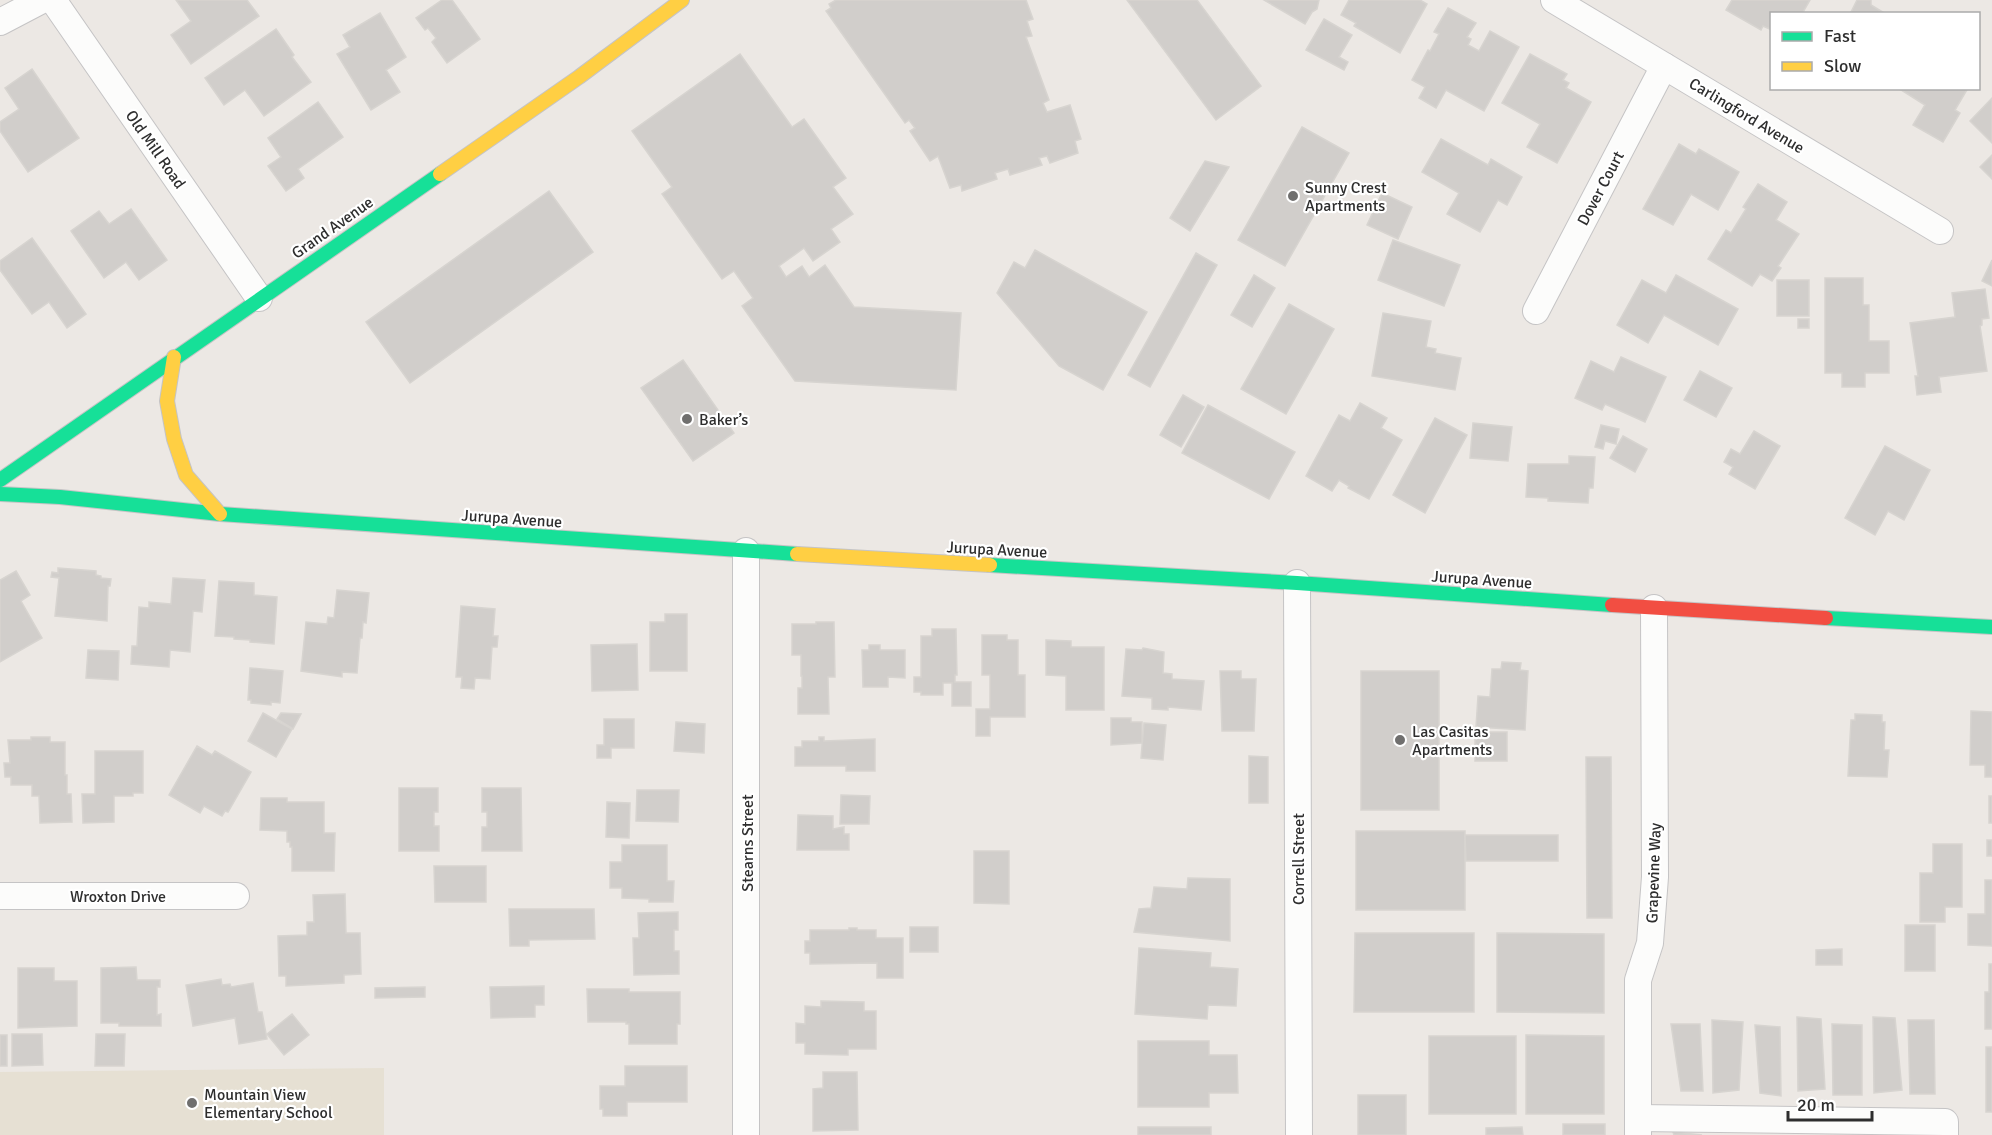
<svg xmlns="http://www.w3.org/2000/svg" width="1992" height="1135" font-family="Signika,sans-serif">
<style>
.education{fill:#e6e0d3}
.building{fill:#d1cecb;stroke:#d7d4d0;stroke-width:1.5}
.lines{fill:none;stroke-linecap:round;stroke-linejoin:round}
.street-casing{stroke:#c5c4c5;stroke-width:28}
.fast-casing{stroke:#c5c4c5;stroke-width:16}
.slow-casing{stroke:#c5c4c5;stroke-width:16}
.jam-casing{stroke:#c5c4c5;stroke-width:16}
.street{stroke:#fcfcfb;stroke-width:26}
.fast{stroke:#16e098;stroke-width:14}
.slow{stroke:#ffcf43;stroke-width:14}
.jam{stroke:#f24e42;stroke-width:14}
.poi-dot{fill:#706f6e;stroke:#fff;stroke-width:2}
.labels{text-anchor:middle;stroke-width:4.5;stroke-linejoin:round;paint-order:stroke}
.street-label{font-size:16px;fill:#2e2e2e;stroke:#fff}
.poi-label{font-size:16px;fill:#2e2e2e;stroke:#fff;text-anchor:start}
</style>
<rect width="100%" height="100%" fill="#ece8e4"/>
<path class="education" d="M384,1068V1135H0V1072Z"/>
<g class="building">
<path d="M176,0H247L259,16L191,64L171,35L191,21Z"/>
<path d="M442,0H452L480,39L447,63L432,42L436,38L428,28L425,30L416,18Z"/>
<path d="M836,0H1026L1033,19L1027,21L1032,36L1026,37L1049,100L1043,103L1047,112L1070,105L1081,139L1075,141L1078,153L1050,163L1047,156L1039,158L1042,165L1010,175L1008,169L995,173L997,179L962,191L961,185L950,188L938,156L930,161L910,131L915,128L909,120L905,123L826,11L831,8L829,4Z"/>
<path d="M1127,0H1197L1261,86L1216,120Z"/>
<path d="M1264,0H1319L1317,9L1312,12L1305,24Z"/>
<path d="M1349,0H1420L1427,4L1400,53L1354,26L1356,23L1341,15Z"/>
<path d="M1732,0H1810L1802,14H1772V30L1763,26L1761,30L1726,10Z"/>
<path d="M1857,0H1871V5L1886,14H1850Z"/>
<path d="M1448,8L1476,23L1467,37L1471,39L1468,45L1479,51L1490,31L1519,47L1484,111L1446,90L1436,108L1419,98L1425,87L1412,80L1428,50L1430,51L1439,34L1434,32Z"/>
<path d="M380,13L406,57L386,70L400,92L371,110L337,54L350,47L343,35Z"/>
<path d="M1324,19L1352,35L1339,57L1348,62L1344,70L1306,50Z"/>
<path d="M276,29L294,55L292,57L311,82L264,116L245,90L224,105L205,78Z"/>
<path d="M740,54L792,127L804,119L846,178L833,187L853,214L831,229L840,242L813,261L804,248L779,266L786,277L802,266L809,277L825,265L854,307L961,313L956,390L795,381L742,306L753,298L734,271L722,279L662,194L672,187L632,131Z"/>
<path d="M1530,54L1567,74L1563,80L1569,83L1566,88L1591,102L1557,163L1527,147L1540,124L1502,103Z"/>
<path d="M32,69L79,138L28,172L0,131V122L19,109L5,88Z"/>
<path d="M1898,88H1968L1955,110L1960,113L1943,142L1913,125L1925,105Z"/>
<path d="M1992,98V143L1970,121Z"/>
<path d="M318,102L343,137L298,169L304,178L286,191L268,166L281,157L268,138Z"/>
<path d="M1302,127L1349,153L1285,266L1238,240Z"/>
<path d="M1441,139L1488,165L1491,159L1522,177L1507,205L1498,200L1480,232L1447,214L1459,193L1422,172Z"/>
<path d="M1679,144L1696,154L1699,149L1739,172L1718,210L1691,194L1673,225L1643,209Z"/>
<path d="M1992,155V179L1980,167Z"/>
<path d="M1205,161L1229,167L1190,231L1170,218Z"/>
<path d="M1758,184L1787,202L1776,220L1799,234L1778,266L1781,268L1772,281L1760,274L1752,286L1708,259L1726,230L1731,233L1746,209L1743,207Z"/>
<path d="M549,191L593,252L410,383L366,322Z"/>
<path d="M1382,193L1412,207L1398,239L1367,225Z"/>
<path d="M131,209L167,260L139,280L126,262L104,278L71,231L99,211L109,224Z"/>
<path d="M32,238L86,314L67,328L49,302L32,314L0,270V261Z"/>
<path d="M1393,240L1460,265L1444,306L1378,280Z"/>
<path d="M1035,250L1147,312L1103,390L1059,366L997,293L1014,262L1025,268Z"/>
<path d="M1196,253L1217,265L1150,387L1128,375Z"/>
<path d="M1992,260V286L1982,281Z"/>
<path d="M1254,275L1275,288L1252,327L1231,315Z"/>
<path d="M1676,275L1738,309L1718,345L1664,315L1648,343L1617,325L1642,280L1666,293Z"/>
<path d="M1825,278H1863V305H1869V341H1889V373H1865V387H1842V373H1825Z"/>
<rect x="1777" y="280" width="32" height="36"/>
<path d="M1985,289L1989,318L1982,319V325L1980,326L1987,371L1939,377L1941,392L1917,395L1915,376H1918L1910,323L1955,317L1952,293Z"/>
<path d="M1289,304L1334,329L1286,414L1241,389Z"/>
<path d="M1383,313L1431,321L1426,347L1436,349L1435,353L1461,358L1455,390L1372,376Z"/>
<rect x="1798" y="319" width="11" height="9"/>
<path d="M1621,357L1666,377L1645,422L1605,404L1602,410L1575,398L1591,361L1614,372Z"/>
<path d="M683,360L734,433L693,461L641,388Z"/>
<path d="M1700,371L1732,388L1716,417L1684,400Z"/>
<path d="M1183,395L1204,407L1181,447L1160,435Z"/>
<path d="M1360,403L1387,418L1381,428L1402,440L1369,499L1348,488L1349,486L1339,480L1332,491L1306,476L1339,415L1350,421Z"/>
<path d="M1208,405L1295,452L1269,499L1182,453Z"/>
<path d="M1435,418L1467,435L1425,513L1393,495Z"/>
<path d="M1473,423L1512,427L1508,461L1470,458Z"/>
<path d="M1601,425L1619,429L1616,444L1605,441L1603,449L1595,447Z"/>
<path d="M1754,431L1780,446L1755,489L1729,474L1733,467L1724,462L1731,449L1740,454Z"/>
<path d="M1623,436L1647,449L1635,472L1610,458Z"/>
<path d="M1885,446L1930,470L1904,520L1888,511L1875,535L1845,518Z"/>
<path d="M1569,456L1595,457L1593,488H1589L1588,503L1548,501V498L1526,497L1528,464H1569Z"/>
<path d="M58,568L96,571V575L101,576V578L111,579L110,586H108L107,621L55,616L59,578L51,577L52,572L58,573Z"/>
<path d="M16,571L30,595L21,601L42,638L0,662V580Z"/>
<path d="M173,578L205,580L202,612L193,611L190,652L170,650L169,667L131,664L132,646H137L139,607L149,608V602L171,604Z"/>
<path d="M219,581L254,583V595L277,597L274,644L250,642V640L234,639V637L215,636Z"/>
<path d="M337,590L369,593L366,623L363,622L362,638H360L357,673L342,672V677L301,671L306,622L327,624L328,617L334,618Z"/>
<path d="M461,606L495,609L493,636H498L497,647H492L490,679L475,678L474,689L461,688L462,677H456Z"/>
<path d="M665,614H687V671H650V622H665Z"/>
<path d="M816,622H834L835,677H828L829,714H798V688H802V676H801V655H792V624H816Z"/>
<path d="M932,629H956L957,675H955V682H971V706H952V683H943V695H921V692H914V677H921V636H932Z"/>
<path d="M982,635H1007V640H1018V675H1025V717H990V736H976V709H990V675H982Z"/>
<path d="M1046,640L1071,641V647H1104V710H1066V676L1046,675Z"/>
<path d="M637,644L638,690L592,691L591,645Z"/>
<path d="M869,645H880V650H905V678L888,677V687H863L862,650H869Z"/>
<path d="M1143,648L1164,652L1163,673L1172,674V679L1204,681L1201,710L1168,707V710L1152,709V698L1122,696L1126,649L1142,650Z"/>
<path d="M88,650L119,651L118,680L86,678Z"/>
<path d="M1502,662L1521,663L1520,670L1528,671L1525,730L1476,727L1478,696L1490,697L1492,669H1501Z"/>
<path d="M250,668L283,671L280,703L271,702V705L251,703V700H248Z"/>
<path d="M1220,671H1241V679H1256L1254,731H1222Z"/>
<rect x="1361" y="671" width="78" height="139"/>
<path d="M1971,711L1992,712V777H1985V765H1970Z"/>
<path d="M263,713L292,729L276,757L248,741Z"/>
<path d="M281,713L301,714L293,729L277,719Z"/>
<path d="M1855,714L1882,715V722H1885L1884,750H1889L1887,777L1848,776L1851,720H1855Z"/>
<path d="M1111,718H1131V722H1142V743L1111,745Z"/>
<path d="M604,719H634V748H611V758H597V745H604Z"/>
<path d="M676,722L705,724L704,753L674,751Z"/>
<path d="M1144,723L1166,725L1163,760L1141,758Z"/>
<rect x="1475" y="732" width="32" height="29"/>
<path d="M31,737H50V742H65V775H67V794H71L72,822L40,823L39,796H32V785H11V777H5L4,763H10L8,740H31Z"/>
<path d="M819,737H824V741L875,739V771H846V766H795V747H802V741H819Z"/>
<path d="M197,746L212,755L215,751L251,772L228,812L225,811L222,816L204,806L200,813L169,795Z"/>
<path d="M95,751H143V793H133V796H114V822L83,823L82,794H95Z"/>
<path d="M1249,756L1268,757V803H1249Z"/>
<path d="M1586,757H1611L1612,918H1587Z"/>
<path d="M399,788H438V812H434V826H439V851H399Z"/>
<path d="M482,788H521L522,851H482V827H487V812H482Z"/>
<path d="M637,790H679L678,822L636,821Z"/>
<path d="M841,795L870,796L869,824H840Z"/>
<rect x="1989" y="796" width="3" height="27"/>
<path d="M261,798H287V802H324V833H335L334,871H292V847H290V842H287V831L260,830Z"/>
<path d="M607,802L630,803L629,838L606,837Z"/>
<path d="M798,815L833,816V829L844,827V834H849V850H797Z"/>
<rect x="1356" y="831" width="109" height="79"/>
<path d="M1465,835H1558V861H1466Z"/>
<rect x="1987" y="840" width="5" height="16"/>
<path d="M1933,844H1962V907H1945V922H1920V873H1933Z"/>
<path d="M622,845H667V881H674L673,902H649V899L622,898V888H610V862H622Z"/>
<path d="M974,851H1009V904L974,903Z"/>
<path d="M434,866H486V902H435Z"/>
<path d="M1188,878L1230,879V941L1134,932L1139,909L1151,908L1154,887L1187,889Z"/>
<path d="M1985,880H1992V946L1968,945V914H1985Z"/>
<path d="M345,894L346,933H360L361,974L344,975V983L286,986V976H279L278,936L307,935V922H314L313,895Z"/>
<path d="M509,909H594L595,939L529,940V946H510Z"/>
<path d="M678,912V930H674V951H679V974L634,975L633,938H639L638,913Z"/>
<rect x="1905" y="925" width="30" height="46"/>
<rect x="910" y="927" width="28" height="25"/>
<path d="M849,928H857V930H876V938H903V978H877V963L810,964V953H805V941H810V930H849Z"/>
<path d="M1355,933H1474V1012H1354Z"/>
<path d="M1497,933L1604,934V1013L1497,1012Z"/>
<path d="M1139,948L1211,953L1210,967L1238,969L1236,1006L1208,1005L1207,1019L1135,1014Z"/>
<path d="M1842,949V965H1816V950Z"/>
<path d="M1989,964H1992V1029H1985V992H1989Z"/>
<path d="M136,967L137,980H160V987H157V1015L161,1014V1026H119V1023H101V968Z"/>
<path d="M18,968H54V981H77V1026L18,1028Z"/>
<path d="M221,979L222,985L230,984L231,987L253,983L258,1012H262L267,1039L239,1044L235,1018L193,1026L186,985Z"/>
<path d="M544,986V1005H535V1017L491,1018L490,987Z"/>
<path d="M425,987V997L375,998V988Z"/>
<path d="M587,989H629V992H680V1024H677V1044H629V1024H626V1022H588Z"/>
<path d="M821,1001L864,1002V1011H876V1049H848V1055L805,1054V1043H796V1023L805,1024V1006L821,1007Z"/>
<path d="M292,1014L309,1035L284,1055L267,1034Z"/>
<path d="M1797,1017L1821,1019L1825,1089L1798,1091Z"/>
<path d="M1873,1017L1895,1018L1902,1090L1874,1093Z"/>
<path d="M1712,1020L1743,1022L1739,1090L1713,1093Z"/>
<path d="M1908,1020H1934L1935,1094H1910Z"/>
<path d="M1671,1024H1700L1703,1091H1681Z"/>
<path d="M1832,1024L1862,1025V1095H1833Z"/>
<path d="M1755,1025L1780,1027L1781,1096L1760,1093Z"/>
<path d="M12,1034H42L43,1065L12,1066Z"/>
<path d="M96,1034H125L124,1066H95Z"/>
<rect x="0" y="1035" width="7" height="31"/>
<path d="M1526,1035L1604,1036V1114H1526Z"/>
<rect x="1429" y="1036" width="87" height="78"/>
<path d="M1138,1041H1209V1055H1237L1238,1093H1209V1107H1138Z"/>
<rect x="1986" y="1047" width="6" height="65"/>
<path d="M625,1066H687V1102H627V1116H603V1109H600V1086H625Z"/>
<path d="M823,1072H857L858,1130L813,1131V1089L823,1088Z"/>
<rect x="1358" y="1095" width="48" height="40"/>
<rect x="1563" y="1124" width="42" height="11"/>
<rect x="1138" y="1127" width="73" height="8"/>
<path d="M1522,1127L1523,1135H1486V1128Z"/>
<path d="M1673,1132L1702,1135H1674Z"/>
</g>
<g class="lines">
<g class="street-casing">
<g id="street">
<path d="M53,0L259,298"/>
<path d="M1554,0L1940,231"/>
<path d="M0,22L42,0"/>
<path d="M1536,311L1664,66"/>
<path d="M1297,583L1299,1135"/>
<path d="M0,896H236"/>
<path d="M1638,1118L1945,1122V1135"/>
<path d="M746,1135V551"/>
<path d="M1638,1135V980L1650,943L1655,877L1654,608"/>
</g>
</g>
<g class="fast-casing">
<g id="fast">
<path d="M0,480L440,174"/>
<path d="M0,494L60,497L220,514L797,554"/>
<path d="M990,565L1297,583L1612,605"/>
<path d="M1826,618L1992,627"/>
</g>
</g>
<g class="slow-casing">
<g id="slow">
<path d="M440,174L579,77L682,0"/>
<path d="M174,357L167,401L174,439L186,475L220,514"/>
<path d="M797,554L990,565"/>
</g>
</g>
<g class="jam-casing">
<path id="jam" d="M1612,605L1826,618"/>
</g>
<use href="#street" class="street"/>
<use href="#fast" class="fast"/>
<use href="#slow" class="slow"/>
<use href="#jam" class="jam"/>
</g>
<g class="poi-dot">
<circle cx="1293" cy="196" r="6"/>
<circle cx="687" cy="419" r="6"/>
<circle cx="1400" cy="740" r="6"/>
<circle cx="192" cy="1103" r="6"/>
</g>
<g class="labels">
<g class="street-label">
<text transform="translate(1747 115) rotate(31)" y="6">Carlingford Avenue</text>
<text transform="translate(156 149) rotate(55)" y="6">Old Mill Road</text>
<text transform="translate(1600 188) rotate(-62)" y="6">Dover Court</text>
<text transform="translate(332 227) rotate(-35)" y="6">Grand Avenue</text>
<text transform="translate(512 518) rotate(4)" y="6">Jurupa Avenue</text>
<text transform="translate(997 549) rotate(3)" y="6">Jurupa Avenue</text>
<text transform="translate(1482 579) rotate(4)" y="6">Jurupa Avenue</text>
<text transform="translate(747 843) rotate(-90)" y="6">Stearns Street</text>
<text transform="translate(1298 859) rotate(-90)" y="6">Correll Street</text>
<text transform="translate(1653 873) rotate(-88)" y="6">Grapevine Way</text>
<text x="118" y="902">Wroxton Drive</text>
</g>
<g class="poi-label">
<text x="1305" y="193">Sunny Crest<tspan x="1305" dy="18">Apartments</tspan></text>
<text x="699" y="425">Baker’s</text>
<text x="1412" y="737">Las Casitas<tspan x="1412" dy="18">Apartments</tspan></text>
<text x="204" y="1100">Mountain View<tspan x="204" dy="18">Elementary School</tspan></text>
</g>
</g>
<rect x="1770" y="12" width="210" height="78" fill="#ffffff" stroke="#ababab" stroke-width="1.5"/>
<rect x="1782" y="32" width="30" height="9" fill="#16e098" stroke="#ababab" stroke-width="1.5"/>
<text x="1824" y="42" font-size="18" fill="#2e2e2e">Fast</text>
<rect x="1782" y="62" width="30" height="9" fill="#ffcf43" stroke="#ababab" stroke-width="1.5"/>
<text x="1824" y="72" font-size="18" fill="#2e2e2e">Slow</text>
<path d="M1788 1111v9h84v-9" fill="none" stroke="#2e2e2e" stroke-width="3"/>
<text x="1797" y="1111" font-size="18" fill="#2e2e2e" stroke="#ffffff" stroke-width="4.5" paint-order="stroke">20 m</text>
</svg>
